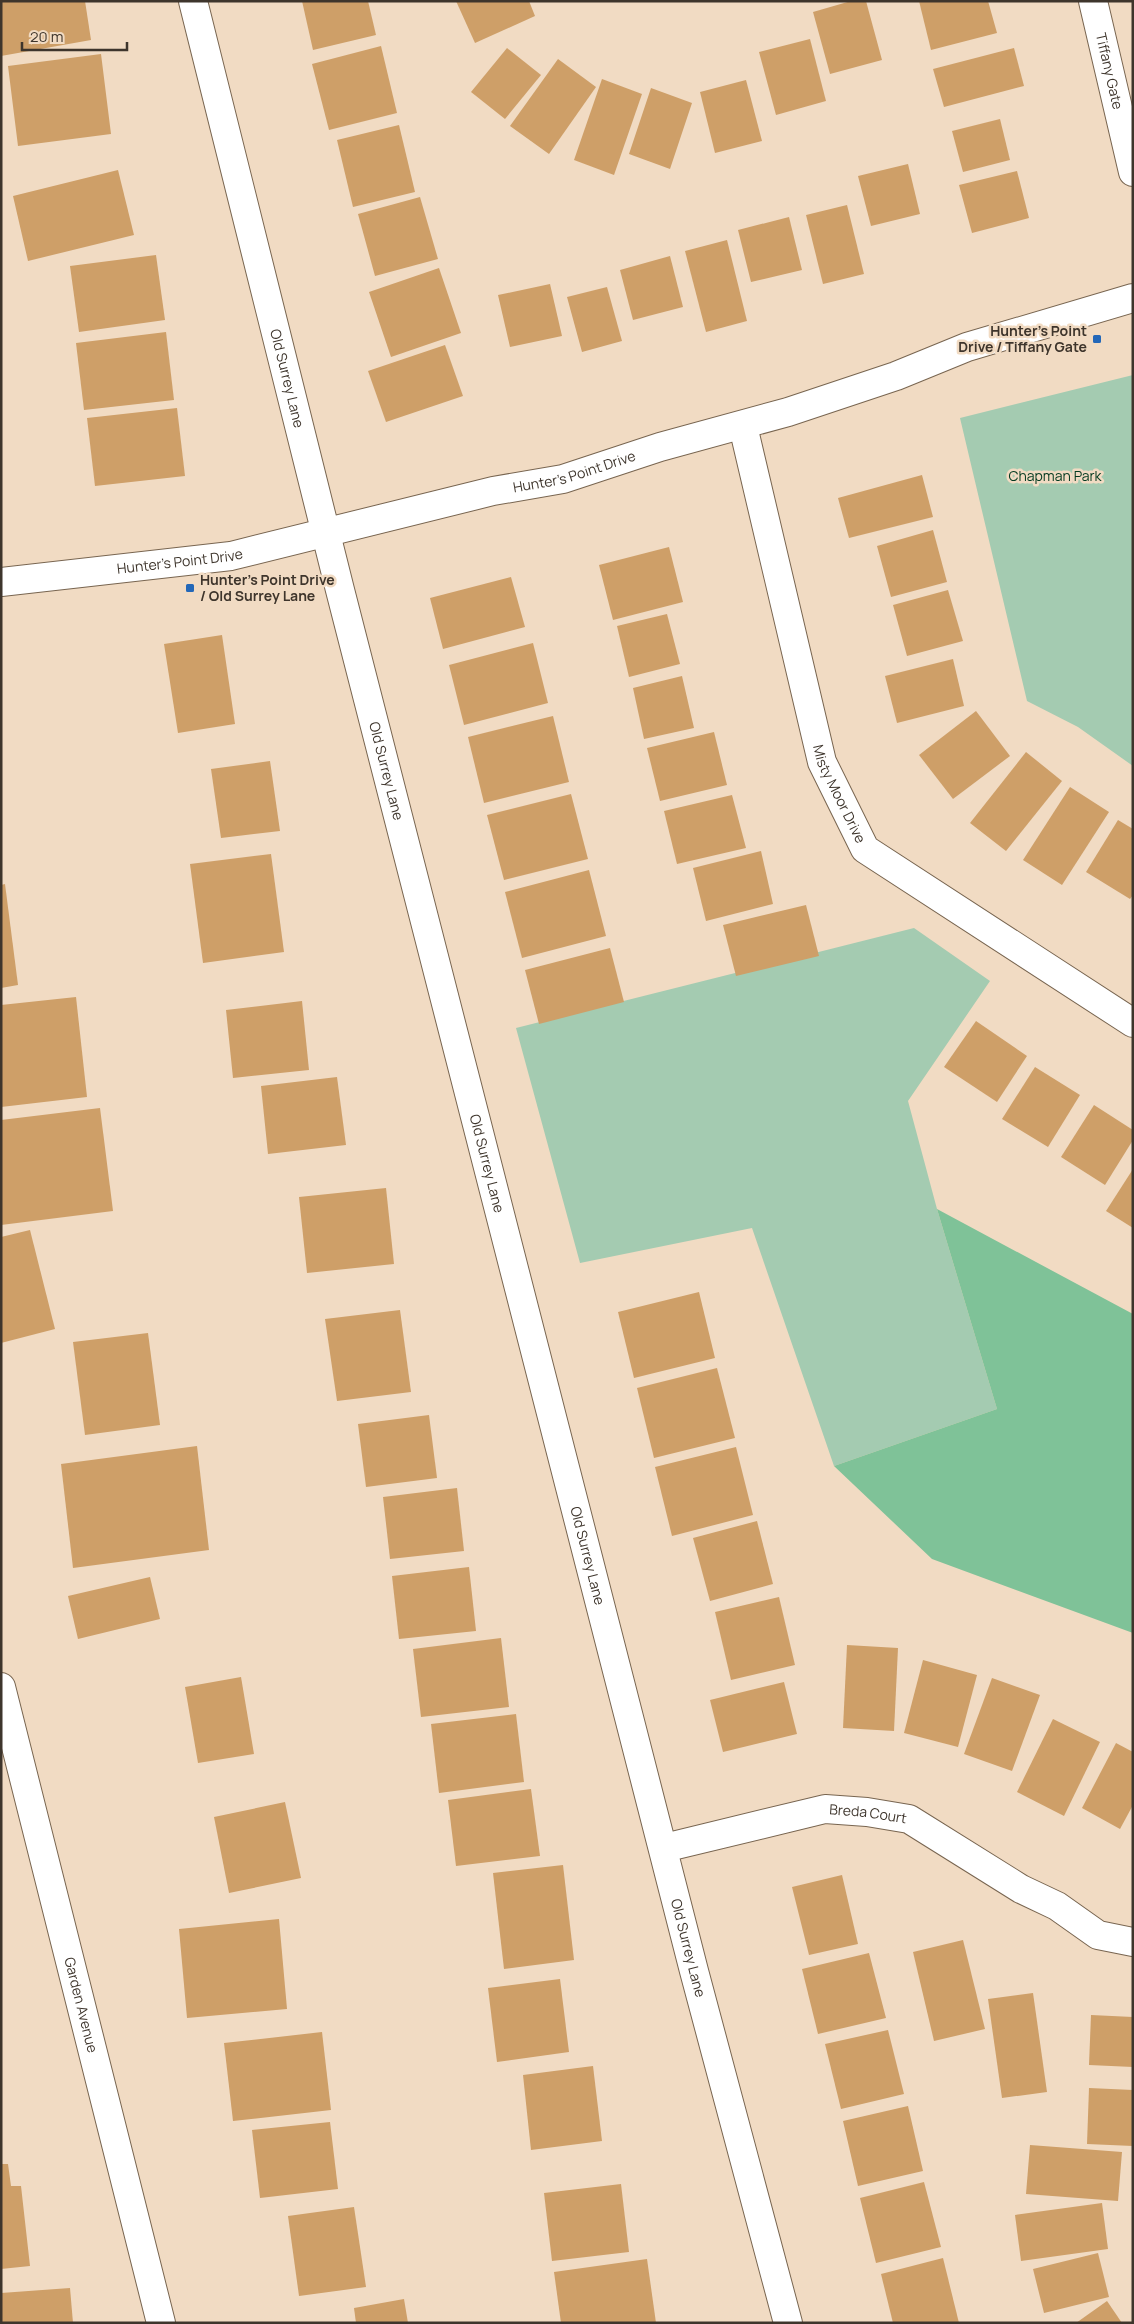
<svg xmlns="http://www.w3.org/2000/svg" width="1134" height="2324" font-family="Manrope,sans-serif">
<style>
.green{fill:#a4cbb1}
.forest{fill:#7fc298}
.building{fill:#ce9f68}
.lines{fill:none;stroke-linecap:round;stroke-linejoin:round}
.street-casing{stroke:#786550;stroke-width:30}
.street{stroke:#fff;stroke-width:28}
.poi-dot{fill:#2367b8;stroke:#f1dbc3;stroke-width:2}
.labels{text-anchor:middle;stroke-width:5;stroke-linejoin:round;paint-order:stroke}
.street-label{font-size:14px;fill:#3e352c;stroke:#f1dbc3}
.poi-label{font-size:14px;font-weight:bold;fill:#3e352c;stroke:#f1dbc3;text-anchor:end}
.park-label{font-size:14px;fill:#023a20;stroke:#f1dbc3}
</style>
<rect width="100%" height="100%" fill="#f1dbc3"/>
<g class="green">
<path d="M1133,375V766L1078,727L1027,701L960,418Z"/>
<path d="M914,928L990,981L908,1101L937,1209L997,1409L834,1466L752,1228L580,1263L516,1028Z"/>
</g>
<path class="forest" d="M937,1209L1133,1314V1633L932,1559L834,1466L997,1409Z"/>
<g class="building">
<path d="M1,1H85L91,40L1,56Z"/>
<path d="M302,1H368L376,35L313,50Z"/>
<path d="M456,1H529L535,16L475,43Z"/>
<path d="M851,1H866L882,60L830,74L813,12Z"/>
<path d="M919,1H988L997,33L931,50Z"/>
<path d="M810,39L826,101L776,115L759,52Z"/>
<path d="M381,46L397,113L329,130L312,64Z"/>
<path d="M507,48L541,75L505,119L471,92Z"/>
<path d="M1014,48L1024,86L944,107L933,69Z"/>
<path d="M101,54L111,134L18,146L8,66Z"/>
<path d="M558,59L596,87L549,154L510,126Z"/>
<path d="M602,79L642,94L614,175L574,160Z"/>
<path d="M746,80L762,141L715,153L700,92Z"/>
<path d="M651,88L692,103L670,169L629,154Z"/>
<path d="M1000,119L1010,160L963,172L952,131Z"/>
<path d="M399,125L415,192L353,207L337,140Z"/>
<path d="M908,164L920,214L871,226L858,176Z"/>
<path d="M118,170L134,235L28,261L13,196Z"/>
<path d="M1017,171L1029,218L972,233L959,185Z"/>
<path d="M420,197L438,259L375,276L358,214Z"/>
<path d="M847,205L864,274L823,284L806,215Z"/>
<path d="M789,217L802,270L751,282L738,230Z"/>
<path d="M727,240L747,321L706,332L685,251Z"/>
<path d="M156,255L165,320L79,332L70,266Z"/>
<path d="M670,256L683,307L633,320L620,270Z"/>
<path d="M439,268L461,333L391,357L369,292Z"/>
<path d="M550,284L562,336L510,347L498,295Z"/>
<path d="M607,287L622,341L582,352L567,297Z"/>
<path d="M166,332L174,400L84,410L76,343Z"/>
<path d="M445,345L463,396L386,422L368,371Z"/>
<path d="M177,408L185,476L95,486L87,418Z"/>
<path d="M922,475L933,517L849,538L838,498Z"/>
<path d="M933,530L947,582L891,597L877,546Z"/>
<path d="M669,547L683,602L613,620L599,565Z"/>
<path d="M511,577L525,627L443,649L430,598Z"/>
<path d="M948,590L963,641L907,656L893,605Z"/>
<path d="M667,614L680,664L629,677L617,626Z"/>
<path d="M222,635L235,724L178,733L164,644Z"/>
<path d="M533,643L548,703L464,725L449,665Z"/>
<path d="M953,659L964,706L897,723L885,676Z"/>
<path d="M682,676L694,728L644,739L633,688Z"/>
<path d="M976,711L1010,756L953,799L919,755Z"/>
<path d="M553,716L569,782L484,803L468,737Z"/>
<path d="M714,732L727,785L660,801L647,748Z"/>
<path d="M1026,752L1062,781L1006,851L970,823Z"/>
<path d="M270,761L280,831L221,838L211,769Z"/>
<path d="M1070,787L1109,812L1062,885L1023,860Z"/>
<path d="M571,794L588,859L504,880L487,815Z"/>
<path d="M732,795L746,848L677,864L664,811Z"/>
<path d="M1118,820L1133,829V895L1130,899L1086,872Z"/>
<path d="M761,851L773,904L706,921L693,868Z"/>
<path d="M271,854L284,952L203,963L190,864Z"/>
<path d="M589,870L606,936L522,958L505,892Z"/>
<path d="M5,884L18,985L1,988V885Z"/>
<path d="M806,905L819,956L736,976L723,925Z"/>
<path d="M610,948L624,1002L539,1024L525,970Z"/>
<path d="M76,997L87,1097L1,1107V1005Z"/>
<path d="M302,1001L309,1070L233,1078L226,1010Z"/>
<path d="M976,1021L1027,1056L997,1102L944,1067Z"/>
<path d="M1035,1067L1080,1095L1048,1147L1002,1119Z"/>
<path d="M337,1077L346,1145L268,1154L261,1086Z"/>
<path d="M1094,1105L1133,1130V1140L1105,1185L1061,1157Z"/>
<path d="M100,1108L113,1211L1,1225V1120Z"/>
<path d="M1133,1169V1228L1106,1211Z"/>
<path d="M386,1188L394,1264L307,1273L299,1197Z"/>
<path d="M30,1230L55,1329L1,1343V1237Z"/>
<path d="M699,1292L715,1358L634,1378L618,1312Z"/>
<path d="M400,1310L411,1392L337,1401L325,1319Z"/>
<path d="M148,1333L160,1425L85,1435L73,1342Z"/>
<path d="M717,1368L735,1438L654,1458L637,1388Z"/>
<path d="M429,1415L437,1478L366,1487L358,1424Z"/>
<path d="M197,1446L209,1550L73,1568L61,1464Z"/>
<path d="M736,1447L753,1515L672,1536L655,1467Z"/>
<path d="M457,1488L464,1551L390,1559L383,1497Z"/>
<path d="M757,1521L773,1584L710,1601L693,1538Z"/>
<path d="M469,1567L476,1631L399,1639L392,1576Z"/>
<path d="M150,1577L160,1619L78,1639L68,1596Z"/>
<path d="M779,1597L795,1665L731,1680L715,1612Z"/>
<path d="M501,1638L509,1707L421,1717L413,1649Z"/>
<path d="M847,1645L898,1648L894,1731L843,1728Z"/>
<path d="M923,1660L977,1675L958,1747L904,1733Z"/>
<path d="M241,1677L254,1754L198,1763L185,1687Z"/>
<path d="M992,1678L1040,1695L1012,1771L964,1754Z"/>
<path d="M784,1682L797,1734L723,1752L710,1700Z"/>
<path d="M516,1714L524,1782L439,1793L431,1724Z"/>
<path d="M1053,1719L1100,1742L1064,1816L1017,1792Z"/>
<path d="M1116,1743L1133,1752V1805L1120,1829L1082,1808Z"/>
<path d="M531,1789L540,1856L456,1866L448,1800Z"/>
<path d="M285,1802L301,1878L229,1893L214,1817Z"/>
<path d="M563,1865L574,1960L504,1969L493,1873Z"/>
<path d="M842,1875L858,1944L809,1955L792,1887Z"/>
<path d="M279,1919L287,2009L187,2018L179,1929Z"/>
<path d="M963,1940L985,2029L934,2041L913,1952Z"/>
<path d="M869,1953L886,2018L818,2034L802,1969Z"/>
<path d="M560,1979L569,2052L497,2062L488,1988Z"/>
<path d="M1033,1993L1047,2092L1002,2098L988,1999Z"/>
<path d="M1091,2015L1133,2017V2067L1089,2065Z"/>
<path d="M888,2030L904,2094L841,2109L825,2044Z"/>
<path d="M322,2032L331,2110L233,2121L224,2043Z"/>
<path d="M593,2066L602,2141L531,2150L523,2075Z"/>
<path d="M1089,2088L1133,2090V2146L1087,2144Z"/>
<path d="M908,2106L923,2171L858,2186L843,2121Z"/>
<path d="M330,2122L338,2189L260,2198L252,2130Z"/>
<path d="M1030,2145L1122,2152L1118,2201L1026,2194Z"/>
<path d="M1,2164H8L11,2186H21L30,2266L1,2269Z"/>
<path d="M924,2182L941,2247L876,2263L860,2198Z"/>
<path d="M621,2184L629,2252L552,2261L544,2193Z"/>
<path d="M1102,2203L1108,2249L1021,2261L1015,2215Z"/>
<path d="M354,2207L366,2287L299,2296L288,2216Z"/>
<path d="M1098,2253L1109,2297L1044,2313L1033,2269Z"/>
<path d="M943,2258L959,2323H893L881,2274Z"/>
<path d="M647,2259L656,2323H561L554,2272Z"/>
<path d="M70,2288L73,2323H1V2293Z"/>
<path d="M404,2299L408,2323H356L354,2308Z"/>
<path d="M1107,2301L1122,2323H1076Z"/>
</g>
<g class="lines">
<g class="street-casing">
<g id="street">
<path id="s1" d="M193,1L340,590L694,1971L788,2323"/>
<path id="s2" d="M1093,1L1133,172"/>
<path id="s3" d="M743,426L822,762L865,849L1133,1023"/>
<path id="s4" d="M1,582L231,556L493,491L563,479L660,447L788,412L896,376L967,347L1133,298"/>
<path id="s5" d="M1,1687L161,2323"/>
<path id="s6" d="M664,1848L825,1809L867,1812L909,1819L1021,1889L1057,1906L1098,1935L1133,1942"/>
</g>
</g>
<use href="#street" class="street"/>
</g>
<g class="poi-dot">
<rect x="1092" y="334" width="10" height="10" rx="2.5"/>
<rect x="185" y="583" width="10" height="10" rx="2.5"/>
</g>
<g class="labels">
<g class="street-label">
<text dy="5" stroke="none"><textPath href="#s2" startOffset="72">Tiffany Gate</textPath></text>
<text dy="5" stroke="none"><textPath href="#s1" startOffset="389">Old Surrey Lane</textPath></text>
<text dy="5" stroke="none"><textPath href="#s4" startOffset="585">Hunter's Point Drive</textPath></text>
<text dy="5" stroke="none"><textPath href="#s4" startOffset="180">Hunter's Point Drive</textPath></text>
<text dy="5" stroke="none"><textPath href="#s1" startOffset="794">Old Surrey Lane</textPath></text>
<text dy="5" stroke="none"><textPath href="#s3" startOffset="381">Misty Moor Drive</textPath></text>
<text dy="5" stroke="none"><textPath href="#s1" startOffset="1199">Old Surrey Lane</textPath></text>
<text dy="5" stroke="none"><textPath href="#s1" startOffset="1604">Old Surrey Lane</textPath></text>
<text dy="5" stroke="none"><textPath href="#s6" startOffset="209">Breda Court</textPath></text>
<text dy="5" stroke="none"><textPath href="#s1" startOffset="2009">Old Surrey Lane</textPath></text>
<text dy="5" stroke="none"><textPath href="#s5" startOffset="328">Garden Avenue</textPath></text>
</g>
<g class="poi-label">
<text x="1087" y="336">Hunter's Point<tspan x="1087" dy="16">Drive / Tiffany Gate</tspan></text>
<text x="200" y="585" text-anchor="start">Hunter's Point Drive<tspan x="200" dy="16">/ Old Surrey Lane</tspan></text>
</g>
<g class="park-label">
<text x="1055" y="481">Chapman Park</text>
</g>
</g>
<rect width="1134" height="2324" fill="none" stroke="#3e352c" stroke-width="5"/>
<path d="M22 42v8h105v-8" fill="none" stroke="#3e352c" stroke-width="2.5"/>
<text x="30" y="42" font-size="15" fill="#3e352c" stroke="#f1dbc3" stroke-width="4" paint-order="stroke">20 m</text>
</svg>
